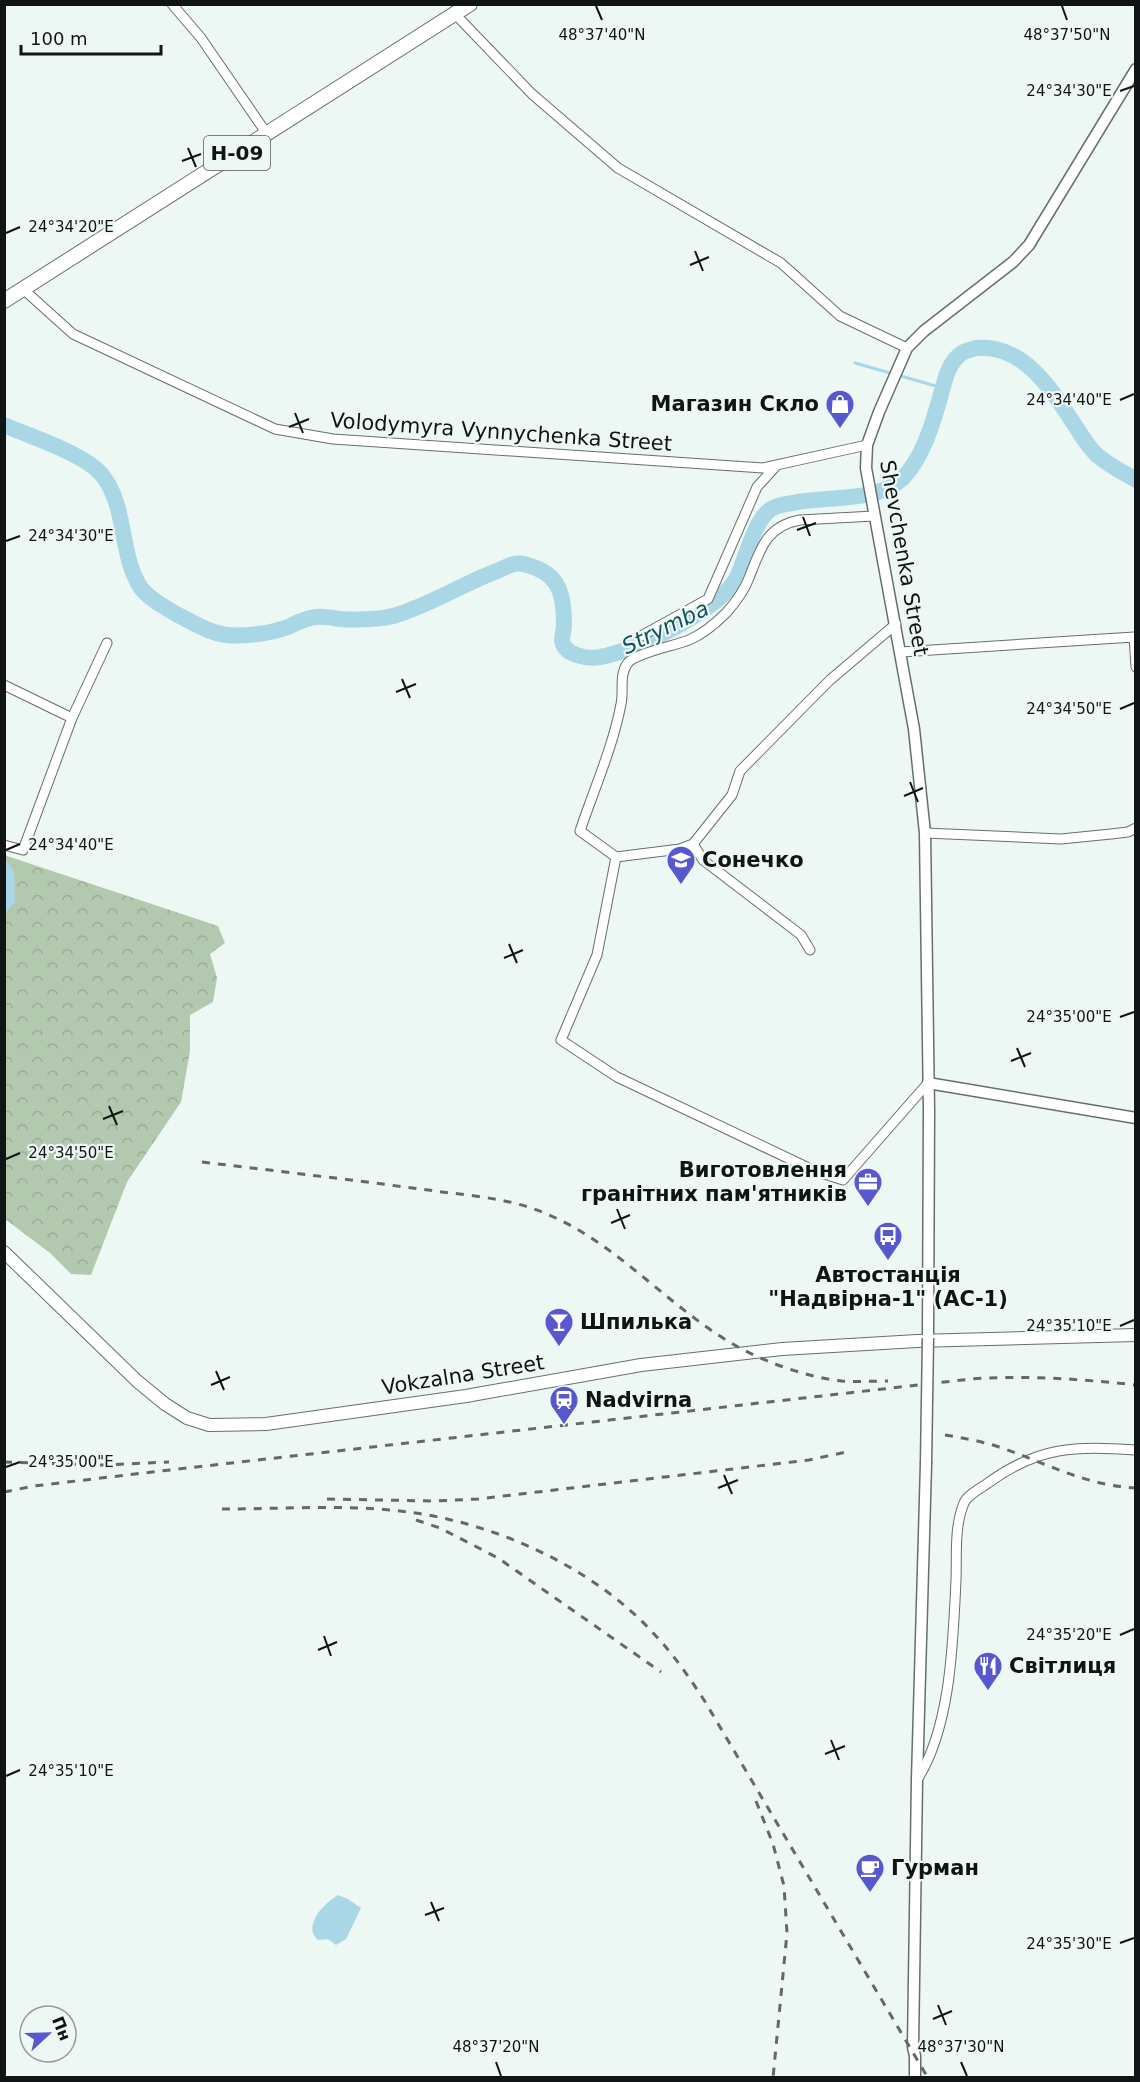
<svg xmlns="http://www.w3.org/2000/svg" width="1140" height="2082" font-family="'DejaVu Sans',sans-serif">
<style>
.forest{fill:url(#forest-crowns)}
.water{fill:#aad7e6}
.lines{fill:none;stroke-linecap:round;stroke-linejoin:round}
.stream{stroke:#aad7e6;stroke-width:3}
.river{stroke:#aad7e6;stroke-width:16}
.minor-casing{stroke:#666f6d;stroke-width:11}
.tertiary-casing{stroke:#666f6d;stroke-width:13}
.secondary-casing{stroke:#666f6d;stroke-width:14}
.primary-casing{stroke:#666f6d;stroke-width:16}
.minor{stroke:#fff;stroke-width:9}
.tertiary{stroke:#fff;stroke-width:10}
.secondary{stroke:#fff;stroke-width:12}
.primary{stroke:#fff;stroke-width:14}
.rail{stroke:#636968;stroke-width:3;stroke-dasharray:8 8;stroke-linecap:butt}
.tertiary-bridge-casing{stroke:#666f6d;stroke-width:13;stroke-linecap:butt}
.tertiary-bridge{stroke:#fff;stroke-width:10}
.ticks{fill:none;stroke:#111414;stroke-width:2}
.labels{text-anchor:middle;stroke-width:4.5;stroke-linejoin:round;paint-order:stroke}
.shield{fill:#edf7f4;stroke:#535857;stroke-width:1.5}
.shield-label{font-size:20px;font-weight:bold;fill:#111414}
.poi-label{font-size:21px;font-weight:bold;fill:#111414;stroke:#edf7f4;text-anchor:start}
.street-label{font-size:21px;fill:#111414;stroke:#edf7f4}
.water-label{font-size:22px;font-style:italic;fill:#145161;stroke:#edf7f4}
.ticks-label{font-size:15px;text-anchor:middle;fill:#111414;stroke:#edf7f4;stroke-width:4.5;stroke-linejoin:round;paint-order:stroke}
</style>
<defs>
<pattern id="forest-crowns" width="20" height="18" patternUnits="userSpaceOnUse" patternTransform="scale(1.5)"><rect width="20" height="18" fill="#b3c9af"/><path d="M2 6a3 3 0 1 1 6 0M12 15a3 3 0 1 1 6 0" fill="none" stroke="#99ac96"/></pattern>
</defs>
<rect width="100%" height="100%" fill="#edf7f4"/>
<path class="forest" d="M4,855L218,926L225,943L210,954L217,978L213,1002L190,1015V1051L181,1102L127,1182L91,1275L71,1274L50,1253L5,1219Z"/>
<g class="water">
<path d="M5,858L14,872L15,902L5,913Z"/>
<path d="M338,1895L348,1899L361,1908L346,1939L336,1945L328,1939L318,1940C302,1926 324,1903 338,1895Z"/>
</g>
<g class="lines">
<path class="stream" d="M855,363L943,388"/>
<path class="river" d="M4,425C31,437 90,455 105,479C127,511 120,557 141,588C149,599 166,608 178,615C194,623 209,633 227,635C246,637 271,633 288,627C297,623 307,617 317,617C324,616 333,618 340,619C357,620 377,620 393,616C428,606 459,586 492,573C499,571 506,566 514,564C521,562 529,565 536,568C562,578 564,601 564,625C564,630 562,635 562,640C564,656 588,659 600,657C636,651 721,609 737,577C746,559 754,520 771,509C777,505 787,504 793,503C827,495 877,504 904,477C921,458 930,432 937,408C943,391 945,364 962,353C964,351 973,349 976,348C1024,344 1051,389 1074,424C1081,434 1087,446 1097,455C1108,465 1123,472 1136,480"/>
<g class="minor-casing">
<g id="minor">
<path d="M172,4L201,38L267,134"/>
<path d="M455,14L532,94L618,168L781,263L840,316L907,348"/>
<path d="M23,289L73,334L275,429L333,439L763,468L867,445"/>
<path d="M874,516L800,520C766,526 760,550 749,578C744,591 735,603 726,613C716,623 703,634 689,640C674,646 634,653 627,664C619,676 624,691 621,704C613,747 594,789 580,831L616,857L680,849L693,844L732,795L740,771L830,680L896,624"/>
<path d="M641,636L708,599L757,487L776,466"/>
<path d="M901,652L1134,637L1136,667"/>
<path d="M4,685L72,718"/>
<path d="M925,833L1061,839L1111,834L1128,832L1136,828"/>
<path d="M693,844L703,860L801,935L810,950"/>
<path d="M4,845L23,850L72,718L107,643"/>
<path d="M616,857L597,955L561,1040L617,1077L815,1171L843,1180L928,1083"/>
<path d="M917,1780C951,1727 953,1642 956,1580C957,1555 954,1527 964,1503C967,1495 981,1488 988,1483C1039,1446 1075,1446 1136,1450"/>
</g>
</g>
<g class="tertiary-casing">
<g id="tertiary">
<path d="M928,1083L1136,1118"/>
<path d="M928,1338L929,1110L925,833L914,729L866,468L867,445L879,412L907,348L924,331L1013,262L1029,245L1136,69"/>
<path d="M915,2078V2056L913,2047L917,1780L926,1464"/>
</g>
</g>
<g class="secondary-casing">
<path id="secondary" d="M4,1252L137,1381L165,1404L187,1418L209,1425L266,1424L466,1396L641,1365L782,1349L917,1341L1136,1335"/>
</g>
<g class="primary-casing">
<path id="primary" d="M4,301L470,4"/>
</g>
<use href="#minor" class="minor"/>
<use href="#tertiary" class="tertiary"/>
<use href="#secondary" class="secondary"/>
<use href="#primary" class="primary"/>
<g class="rail">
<path d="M202,1162C277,1171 353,1180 428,1190C462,1195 499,1197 531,1208C612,1235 666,1307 738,1347C767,1363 810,1378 842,1381C857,1382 872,1381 888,1381"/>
<path d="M945,1435C963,1438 981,1441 999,1447C1047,1463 1083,1485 1136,1488"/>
<path d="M4,1462L103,1465L169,1462"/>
<path d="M4,1492L34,1486L152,1472L971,1379C1026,1375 1080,1379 1136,1385"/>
<path d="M327,1499L433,1501L478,1499L809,1460L851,1451"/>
<path d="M222,1509C283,1509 347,1504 408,1512C496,1523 595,1568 655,1635C674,1655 689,1677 704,1700L928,2078"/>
<path d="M416,1520L440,1528L498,1558L661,1672"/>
<path d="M756,1801L773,1844L784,1886L787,1933L773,2078"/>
</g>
<g class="tertiary-bridge-casing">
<path id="tertiary-bridge" d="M926,1464L928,1338"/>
</g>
<use href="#tertiary-bridge" class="tertiary-bridge"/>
</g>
<path class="ticks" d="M596,6L602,20M1062,6L1067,20M1120,91L1134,86M188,148L196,167M182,161L201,154M6,233L20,227M695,251L703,271M690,265L709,257M1120,400L1134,394M295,413L303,433M289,427L309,419M803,517L810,536M797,530L816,523M6,541L20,536M402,679L410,698M396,692L416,684M1120,709L1134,703M910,782L918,802M904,796L923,788M6,850L20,844M509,944L517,963M504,958L523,950M1120,1017L1134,1012M1017,1048L1025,1067M1011,1061L1031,1053M109,1106L117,1125M103,1119L123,1111M6,1159L20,1153M617,1209L625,1229M611,1223L630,1215M1120,1326L1134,1320M216,1371L224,1390M211,1385L230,1377M6,1467L20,1462M724,1475L732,1494M718,1488L738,1480M1120,1635L1134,1629M324,1636L331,1656M318,1650L337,1642M831,1740L839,1760M825,1754L845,1746M6,1776L20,1770M431,1902L439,1921M425,1915L444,1908M1120,1943L1134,1938M938,2005L946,2025M933,2019L952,2011M496,2062L501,2076M961,2062L967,2076"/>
<defs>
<g id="shop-pin" transform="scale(1.5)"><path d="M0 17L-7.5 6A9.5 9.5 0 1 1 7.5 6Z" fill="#5757ce" stroke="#edf7f4"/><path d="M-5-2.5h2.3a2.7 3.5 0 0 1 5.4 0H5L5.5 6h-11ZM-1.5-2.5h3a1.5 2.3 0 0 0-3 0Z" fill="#fff"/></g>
<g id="school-pin" transform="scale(1.5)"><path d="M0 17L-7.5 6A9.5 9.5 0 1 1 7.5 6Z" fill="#5757ce" stroke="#edf7f4"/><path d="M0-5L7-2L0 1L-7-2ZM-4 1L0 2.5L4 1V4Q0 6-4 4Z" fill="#fff"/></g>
<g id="office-pin" transform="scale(1.5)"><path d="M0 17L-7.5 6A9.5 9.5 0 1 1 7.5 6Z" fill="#5757ce" stroke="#edf7f4"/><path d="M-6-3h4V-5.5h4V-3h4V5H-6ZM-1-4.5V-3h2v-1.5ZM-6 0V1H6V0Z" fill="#fff"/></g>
<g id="bus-pin" transform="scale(1.5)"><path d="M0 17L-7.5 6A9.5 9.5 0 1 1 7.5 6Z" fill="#5757ce" stroke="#edf7f4"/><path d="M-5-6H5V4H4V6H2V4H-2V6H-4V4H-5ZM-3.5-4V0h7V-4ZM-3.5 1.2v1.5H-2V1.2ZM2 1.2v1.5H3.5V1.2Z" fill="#fff"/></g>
<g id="bar-pin" transform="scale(1.5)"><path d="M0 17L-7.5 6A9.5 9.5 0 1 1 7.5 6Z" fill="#5757ce" stroke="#edf7f4"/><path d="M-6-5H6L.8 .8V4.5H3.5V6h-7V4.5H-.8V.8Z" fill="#fff"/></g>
<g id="station-pin" transform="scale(1.5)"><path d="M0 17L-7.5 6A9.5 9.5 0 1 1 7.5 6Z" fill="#5757ce" stroke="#edf7f4"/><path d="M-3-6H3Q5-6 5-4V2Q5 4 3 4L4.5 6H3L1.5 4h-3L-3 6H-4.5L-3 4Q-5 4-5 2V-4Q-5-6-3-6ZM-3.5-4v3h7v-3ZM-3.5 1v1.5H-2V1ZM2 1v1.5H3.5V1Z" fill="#fff"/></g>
<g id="restaurant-pin" transform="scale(1.5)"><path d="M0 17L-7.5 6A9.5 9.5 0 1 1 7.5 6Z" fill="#5757ce" stroke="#edf7f4"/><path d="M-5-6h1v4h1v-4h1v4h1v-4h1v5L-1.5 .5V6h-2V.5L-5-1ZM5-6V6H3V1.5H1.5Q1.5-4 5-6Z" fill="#fff"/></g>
<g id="cafe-pin" transform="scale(1.5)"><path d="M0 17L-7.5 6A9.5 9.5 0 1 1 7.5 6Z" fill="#5757ce" stroke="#edf7f4"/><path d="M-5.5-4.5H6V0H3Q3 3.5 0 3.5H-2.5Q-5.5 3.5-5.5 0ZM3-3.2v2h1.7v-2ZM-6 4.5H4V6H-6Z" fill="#fff"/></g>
</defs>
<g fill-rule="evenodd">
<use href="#shop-pin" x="840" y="404"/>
<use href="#school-pin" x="681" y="860"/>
<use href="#office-pin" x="868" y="1182"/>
<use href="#bus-pin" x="888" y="1236"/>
<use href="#bar-pin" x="559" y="1322"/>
<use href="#station-pin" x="564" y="1400"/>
<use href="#restaurant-pin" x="988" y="1666"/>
<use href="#cafe-pin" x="870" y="1868"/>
</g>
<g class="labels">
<rect class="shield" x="204" y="136" width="66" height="34" rx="4.5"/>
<g class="shield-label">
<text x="237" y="160">Н-09</text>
</g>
<g class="poi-label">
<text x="819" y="411" text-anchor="end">Магазин Скло</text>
<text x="702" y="867">Сонечко</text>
<text x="847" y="1177" text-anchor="end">Виготовлення<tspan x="847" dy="24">гранітних пам'ятників</tspan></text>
<text x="888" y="1282" text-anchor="middle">Автостанція<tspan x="888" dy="24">"Надвірна-1" (АС-1)</tspan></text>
<text x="580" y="1329">Шпилька</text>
<text x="585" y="1407">Nadvirna</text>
<text x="1009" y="1673">Світлиця</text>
<text x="891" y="1875">Гурман</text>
</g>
<g class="street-label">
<text transform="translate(501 432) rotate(4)" y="7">Volodymyra Vynnychenka Street</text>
<text transform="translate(904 558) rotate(80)" y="7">Shevchenka Street</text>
<text transform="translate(463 1375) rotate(-9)" y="7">Vokzalna Street</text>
</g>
<g class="water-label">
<text transform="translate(665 627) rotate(-26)" y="8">Strymba</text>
</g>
</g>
<g class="ticks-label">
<text x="602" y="40">48°37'40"N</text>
<text x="1067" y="40">48°37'50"N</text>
<text x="1069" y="96">24°34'30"E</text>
<text x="71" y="232">24°34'20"E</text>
<text x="1069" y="405">24°34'40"E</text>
<text x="71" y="541">24°34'30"E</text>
<text x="1069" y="714">24°34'50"E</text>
<text x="71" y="850">24°34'40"E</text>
<text x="1069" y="1022">24°35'00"E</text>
<text x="71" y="1158">24°34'50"E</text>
<text x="1069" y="1331">24°35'10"E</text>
<text x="71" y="1467">24°35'00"E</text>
<text x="1069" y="1640">24°35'20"E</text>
<text x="71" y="1776">24°35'10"E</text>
<text x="1069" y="1949">24°35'30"E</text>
<text x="496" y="2052">48°37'20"N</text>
<text x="961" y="2052">48°37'30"N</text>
</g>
<rect width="1140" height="2082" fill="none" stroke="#111414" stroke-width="12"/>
<g transform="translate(48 2034) rotate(68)"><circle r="28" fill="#edf7f4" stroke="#959c9a" stroke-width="1.5"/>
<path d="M0-4.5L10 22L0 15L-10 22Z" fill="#5757ce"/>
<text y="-9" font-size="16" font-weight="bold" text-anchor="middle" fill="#111414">Пн</text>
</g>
<path d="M21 45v9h140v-9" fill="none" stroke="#111414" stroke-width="3"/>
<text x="30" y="45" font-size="18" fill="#111414" stroke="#edf7f4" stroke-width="4.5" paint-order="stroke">100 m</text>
</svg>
